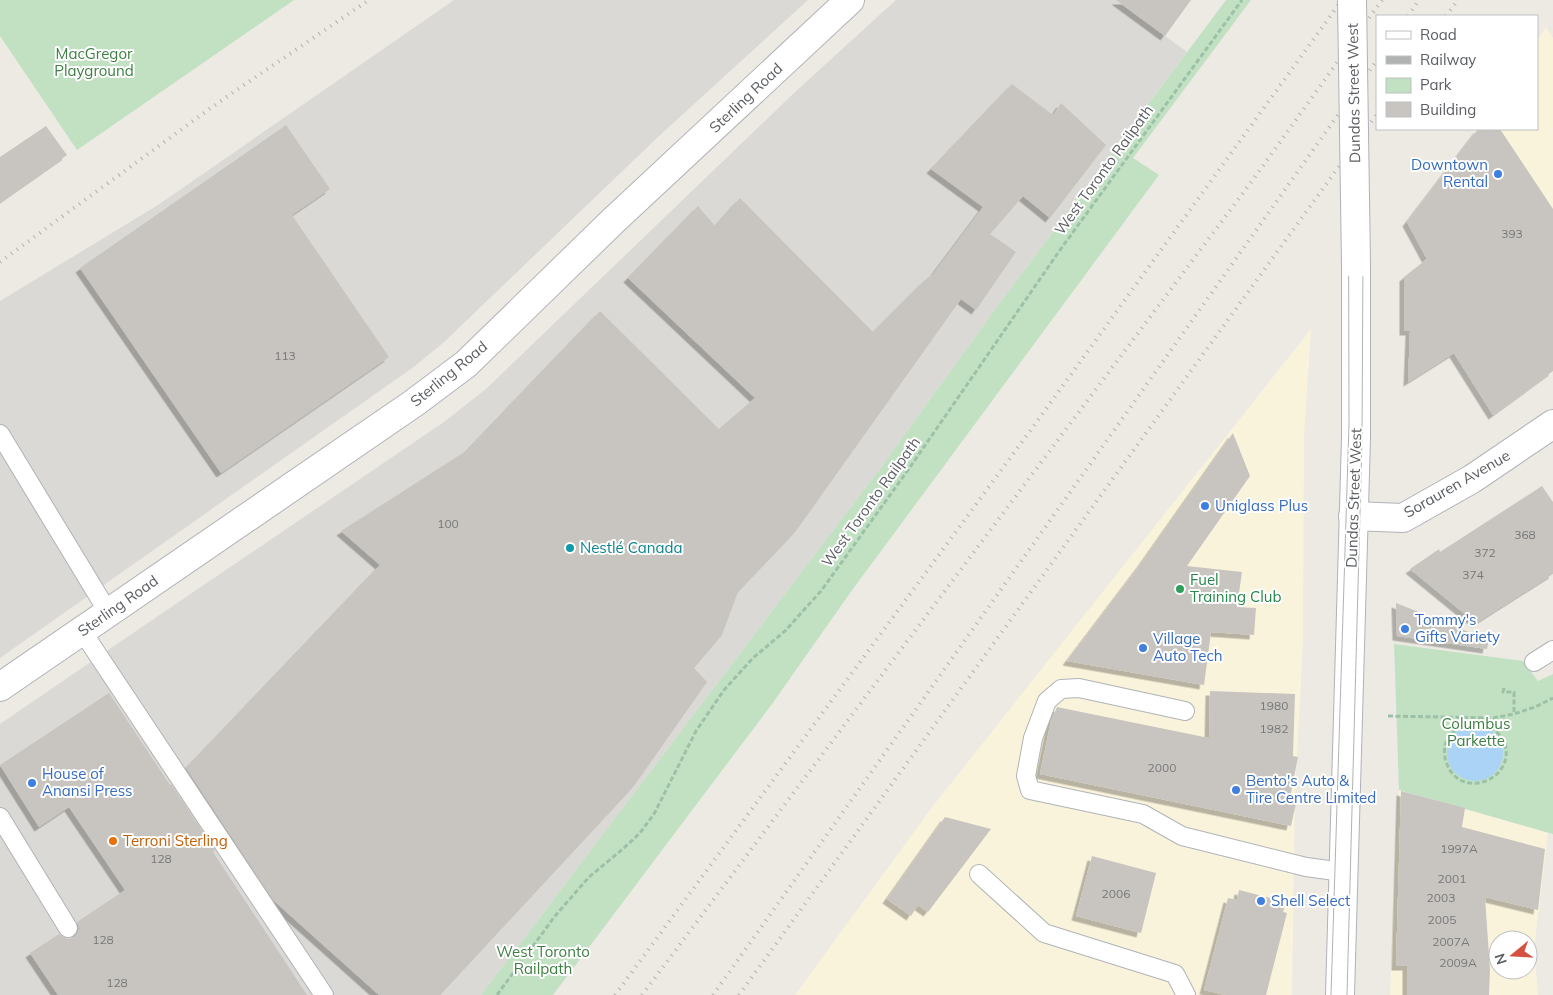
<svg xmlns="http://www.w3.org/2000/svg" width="1553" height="995" font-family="Mulish,sans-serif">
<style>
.commercial{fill:#faf3db;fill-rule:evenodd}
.industrial{fill:#dbd9d5}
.green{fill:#c2e1c3}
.water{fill:#aad3f5}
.building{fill:#c8c5c0;filter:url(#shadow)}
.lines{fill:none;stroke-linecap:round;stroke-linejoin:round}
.lane-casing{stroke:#b0b3b7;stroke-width:20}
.street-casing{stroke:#b0b3b7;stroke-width:30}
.secondary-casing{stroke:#b0b2b7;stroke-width:30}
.path{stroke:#9cc1a8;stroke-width:3;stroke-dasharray:5 2.5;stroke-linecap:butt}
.lane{stroke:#fff;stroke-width:18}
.street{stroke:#fff;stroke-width:28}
.secondary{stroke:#fff;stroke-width:28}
.tram{stroke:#b1b2b2;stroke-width:1}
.rail{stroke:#b1b2b2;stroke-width:4;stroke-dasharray:1 6;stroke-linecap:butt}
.secondary-bridge-casing{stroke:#b0b2b7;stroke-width:30;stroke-linecap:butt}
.secondary-bridge{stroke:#fff;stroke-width:28}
.shop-dot{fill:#3f7fe0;stroke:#fff;stroke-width:2}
.culture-dot{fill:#0f9aa8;stroke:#fff;stroke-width:2}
.leisure-dot{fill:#2e9e5b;stroke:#fff;stroke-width:2}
.food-dot{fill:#e8710a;stroke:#fff;stroke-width:2}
.labels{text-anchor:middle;stroke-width:4;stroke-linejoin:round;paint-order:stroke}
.number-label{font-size:12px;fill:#76787a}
.park-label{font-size:15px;fill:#3e7e43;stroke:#fff}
.street-label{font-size:15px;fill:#5b5e62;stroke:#fff}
.shop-label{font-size:15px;fill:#366cbe;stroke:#fff;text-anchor:start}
.culture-label{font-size:15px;fill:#0d838f;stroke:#fff;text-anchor:start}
.leisure-label{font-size:15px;fill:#27864d;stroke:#fff;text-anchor:start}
.food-label{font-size:15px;fill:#c56008;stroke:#fff;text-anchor:start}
</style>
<defs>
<filter id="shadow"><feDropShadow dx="-4.5" dy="4.5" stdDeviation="0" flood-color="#0004"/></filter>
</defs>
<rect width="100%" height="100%" fill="#eceae3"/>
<g class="commercial">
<path d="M1546,27L1553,38V357L1421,247L1407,222L1478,129H1537V41Z"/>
<path d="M1311,329L1304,436L1303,641L1295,794L1292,995H795L933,806Z"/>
<path d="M1399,790L1548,833L1534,949L1538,995H1390ZM1498,940H1528V970H1498Z"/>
</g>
<g class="industrial">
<path d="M454,0H808L659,136L443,343L415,366L0,658V301L158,205Z"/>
<path d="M896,0H1116L1187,52L991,315L882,466L481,995H0V724L136,631L444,422L487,388L794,93Z"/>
</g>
<g class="green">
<path d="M0,0H294L77,150L0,36Z"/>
<path d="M1226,0H1251L1133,158L1159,175L850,593L772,704L553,995H481L882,466L991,315Z"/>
<path d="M1394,644L1523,661L1538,681L1553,674V834L1399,790Z"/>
</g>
<circle class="water" cx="1475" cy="753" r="28"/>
<g class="building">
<path d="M1116,0H1191L1165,36Z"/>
<path d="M1012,84L1053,115L1061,103L1106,145L1050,218L1023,196L990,234L1016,252L976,310L961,299L796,531L738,592L722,635L694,668L707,682L634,786L440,995H379L273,900L186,768L380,565L341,531L466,451L600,311L719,429L755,398L628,278L698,206L715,226L740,198L873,332L925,280L933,274L983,207L931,169Z"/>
<path d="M286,125L330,189L292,215L389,357L221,473L80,268Z"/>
<path d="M46,126L67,155L0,202V157Z"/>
<path d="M1478,129H1500L1553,209V371L1493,415L1454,353L1408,382L1410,331H1404V277L1427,259L1407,222Z"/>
<path d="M1233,433L1250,476L1187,566L1242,572L1237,607L1256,608L1254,635L1211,632L1204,685L1067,661L1142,562Z"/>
<path d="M1542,486L1553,502V574L1476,623L1410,569L1439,549L1440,552Z"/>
<path d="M1396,603L1489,640L1487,649L1397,636Z"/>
<path d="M1210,691L1295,694L1293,756L1298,757L1290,798L1297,799L1291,826L1040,774L1051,721L1057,707L1209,738Z"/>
<path d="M109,693L170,785L171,784L215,850L213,852L307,995H58L30,953L59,934L63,937L68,939L74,937L77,933L79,928L77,922L125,890L69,807L39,827L0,765Z"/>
<path d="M1401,791L1465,808L1462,827L1545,849L1538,910L1485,897L1490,970L1489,995H1407V966H1396Z"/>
<path d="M945,817L991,829L928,912L918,905L911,916L887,899Z"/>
<path d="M1092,856L1156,873L1141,933L1076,916Z"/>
<path d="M1239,890L1286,902L1283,912L1287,913L1266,995H1226L1204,990L1228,898L1237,900Z"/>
</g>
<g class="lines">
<g class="lane-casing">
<g id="lane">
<path d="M0,434L108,612"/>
<path d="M82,631L324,995"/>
<path d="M1534,662L1553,650"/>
<path d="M1185,711L1079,688L1061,689L1047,701L1033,738L1026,776L1030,790L1143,814L1182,836L1306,867L1343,872"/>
<path d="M0,817L68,928"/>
<path d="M979,874L1044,933L1175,974L1186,995"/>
</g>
</g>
<g class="street-casing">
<g id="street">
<path d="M1353,516L1403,518L1472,479L1553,424"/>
<path d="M0,687L414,403L466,364L613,221L850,0"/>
</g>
</g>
<g class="secondary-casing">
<path id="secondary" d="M1340,995L1356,438V264"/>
</g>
<g class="path">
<path d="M1504,688L1503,692H1514V714"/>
<path d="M1388,716L1493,718L1514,714L1535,707L1553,698"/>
<path d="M1466,718C1459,728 1449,733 1445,745C1444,751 1444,758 1447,764C1460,800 1515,781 1505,744C1501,732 1489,728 1483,718"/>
<path d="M497,995L555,916L589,877L624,848L640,833L654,814L696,731L724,690L753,658L785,631L821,591L908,470L1060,250L1242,0"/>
</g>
<use href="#lane" class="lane"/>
<use href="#street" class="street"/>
<use href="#secondary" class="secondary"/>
<g class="tram">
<path d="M1331,995L1349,424L1348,0"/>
<path d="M1347,995L1362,438L1363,254L1362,0"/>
</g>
<g class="rail">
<path d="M1408,16L1419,0"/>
<path d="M1446,16L1458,0"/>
<path d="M0,262L219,102L369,0"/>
<path d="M615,995L1030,431L1342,0"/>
<path d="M642,995L1252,181L1382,0"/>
<path d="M713,995L1377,60"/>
<path d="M739,995L1377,114"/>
</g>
<g class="secondary-bridge-casing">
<path id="secondary-bridge" d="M1352,0L1356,264"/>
</g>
<use href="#secondary-bridge" class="secondary-bridge"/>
</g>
<g class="shop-dot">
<circle cx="1498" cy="174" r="5"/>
<circle cx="1205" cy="506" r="5"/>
<circle cx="1405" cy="629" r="5"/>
<circle cx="1143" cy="648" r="5"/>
<circle cx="32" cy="783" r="5"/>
<circle cx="1236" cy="790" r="5"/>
<circle cx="1261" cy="901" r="5"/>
</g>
<circle class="culture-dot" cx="570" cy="548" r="5"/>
<circle class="leisure-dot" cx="1180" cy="589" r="5"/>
<circle class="food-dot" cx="113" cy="841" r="5"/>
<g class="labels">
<g class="number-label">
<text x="1512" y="238">393</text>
<text x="285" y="360">113</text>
<text x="448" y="528">100</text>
<text x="1525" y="539">368</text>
<text x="1485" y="557">372</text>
<text x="1473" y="579">374</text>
<text x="1274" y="710">1980</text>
<text x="1274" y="733">1982</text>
<text x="1162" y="772">2000</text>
<text x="1459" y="853">1997A</text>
<text x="161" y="863">128</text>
<text x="1452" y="883">2001</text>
<text x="1116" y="898">2006</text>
<text x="1441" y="902">2003</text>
<text x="1442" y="924">2005</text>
<text x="103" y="944">128</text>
<text x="1451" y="946">2007A</text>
<text x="1458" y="967">2009A</text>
<text x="117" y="987">128</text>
</g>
<g class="park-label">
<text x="94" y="59">MacGregor<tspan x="94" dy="17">Playground</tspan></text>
<text x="1476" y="729">Columbus<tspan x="1476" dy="17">Parkette</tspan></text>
<text x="543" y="957">West Toronto<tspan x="543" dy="17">Railpath</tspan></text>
</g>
<g class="street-label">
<text transform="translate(1354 93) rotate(-91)" y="5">Dundas Street West</text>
<text transform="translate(746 98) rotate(-43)" y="5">Sterling Road</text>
<text transform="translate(1104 170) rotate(-54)" y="5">West Toronto Railpath</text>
<text transform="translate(449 374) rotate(-39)" y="5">Sterling Road</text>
<text transform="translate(1457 484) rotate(-30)" y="5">Sorauren Avenue</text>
<text transform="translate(1354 498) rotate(-88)" y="5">Dundas Street West</text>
<text transform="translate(871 502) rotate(-54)" y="5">West Toronto Railpath</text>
<text transform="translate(118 606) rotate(-35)" y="5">Sterling Road</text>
</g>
<g class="shop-label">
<text x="1488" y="170" text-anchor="end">Downtown<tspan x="1488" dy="17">Rental</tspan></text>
<text x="1215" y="511">Uniglass Plus</text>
<text x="1415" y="625">Tommy's<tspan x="1415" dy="17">Gifts Variety</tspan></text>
<text x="1153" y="644">Village<tspan x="1153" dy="17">Auto Tech</tspan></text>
<text x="42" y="779">House of<tspan x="42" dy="17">Anansi Press</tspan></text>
<text x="1246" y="786">Bento's Auto &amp;<tspan x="1246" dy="17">Tire Centre Limited</tspan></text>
<text x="1271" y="906">Shell Select</text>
</g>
<g class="culture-label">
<text x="580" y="553">Nestlé Canada</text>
</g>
<g class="leisure-label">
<text x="1190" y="585">Fuel<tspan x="1190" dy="17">Training Club</tspan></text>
</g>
<g class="food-label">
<text x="123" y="846">Terroni Sterling</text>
</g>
</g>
<rect x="1376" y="15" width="162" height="115" fill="#ffffff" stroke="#bdbfc0"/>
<rect x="1386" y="31" width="25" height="8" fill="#ffffff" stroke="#bdbfc0"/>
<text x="1420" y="40" font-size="15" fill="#5b5e62">Road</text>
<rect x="1386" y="56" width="25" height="8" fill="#b1b2b2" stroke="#bdbfc0"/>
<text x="1420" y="65" font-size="15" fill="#5b5e62">Railway</text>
<rect x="1386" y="78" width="25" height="15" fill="#c2e1c3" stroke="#bdbfc0"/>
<text x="1420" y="90" font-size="15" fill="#5b5e62">Park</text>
<rect x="1386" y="102" width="25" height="15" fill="#c8c5c0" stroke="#bdbfc0"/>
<text x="1420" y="115" font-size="15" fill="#5b5e62">Building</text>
<g transform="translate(1513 955) rotate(252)"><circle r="24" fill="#ffffff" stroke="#bdbfc0"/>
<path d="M0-4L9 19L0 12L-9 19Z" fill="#d55040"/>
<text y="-8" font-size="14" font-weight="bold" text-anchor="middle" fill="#5b5e62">N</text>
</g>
</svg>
